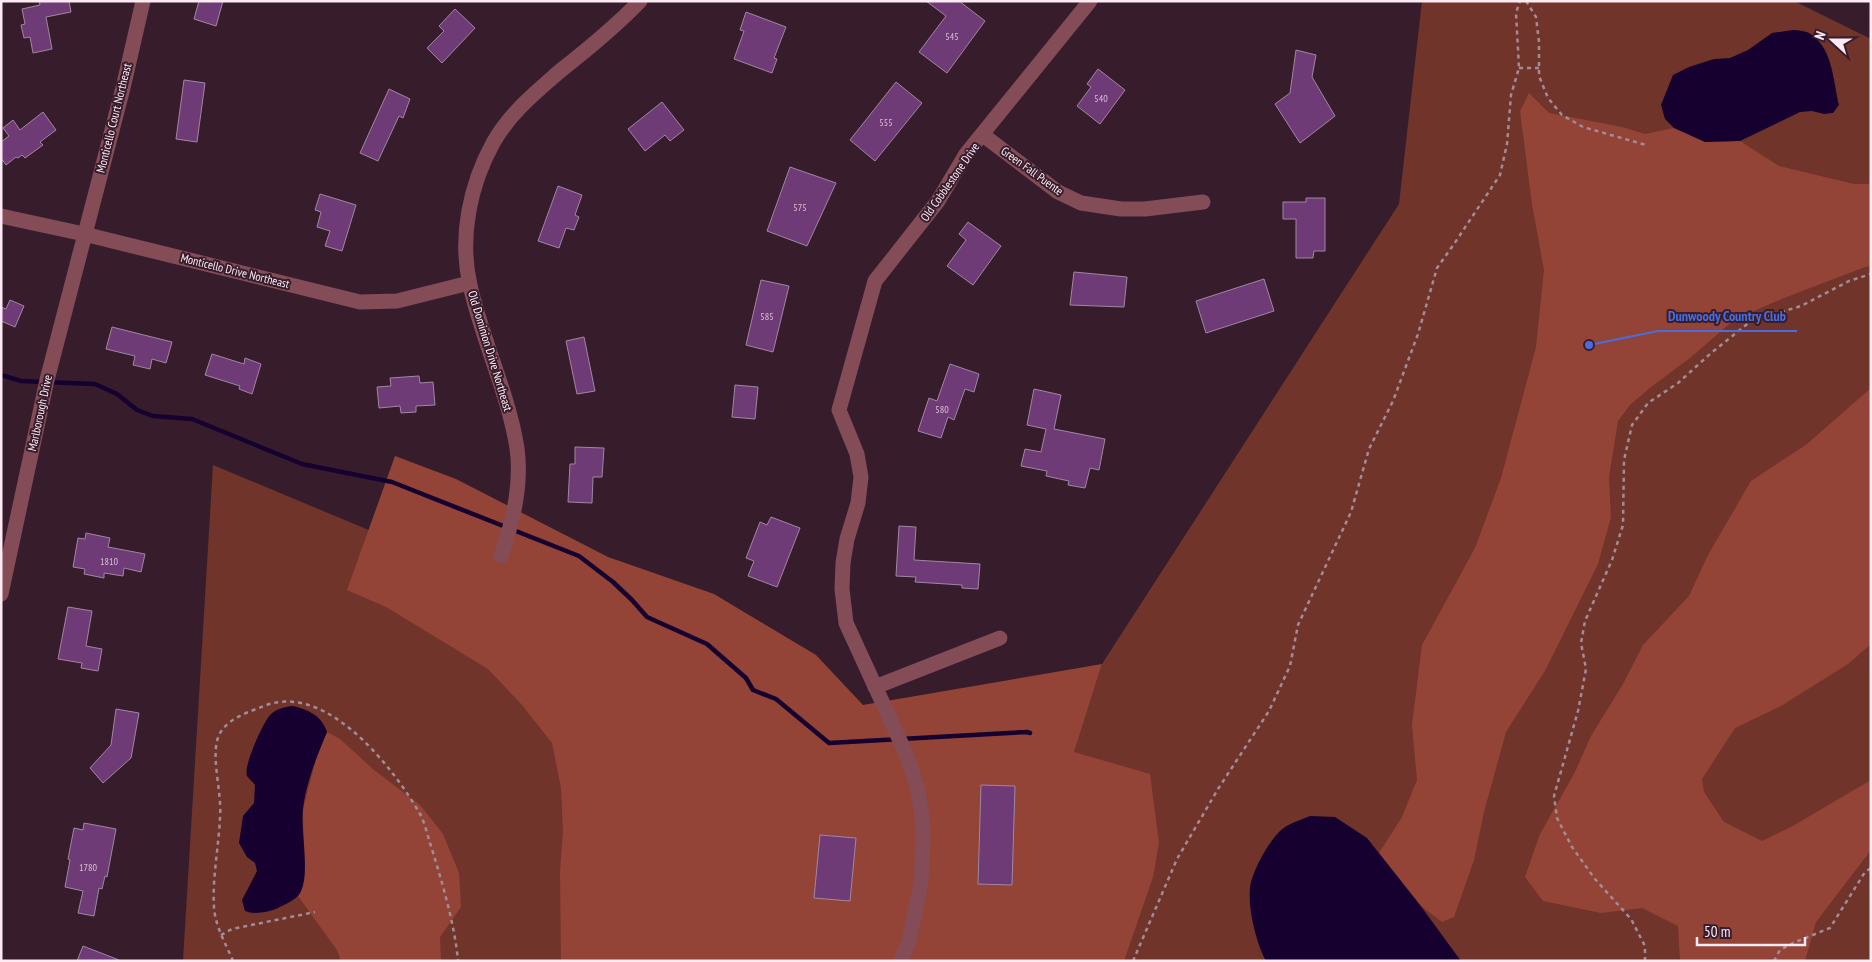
<svg xmlns="http://www.w3.org/2000/svg" width="1872" height="962" font-family="'PT Sans Narrow',sans-serif">
<style>
.green{fill:#71342a}
.forest{fill:#944436}
.water{fill:#16002f}
.lines{fill:none;stroke-linecap:round;stroke-linejoin:round}
.stream{stroke:#16002f;stroke-width:4.5}
.building{fill:#6f3b76;stroke:#9f87a2}
.path{stroke:#a28c98;stroke-width:2.5;stroke-dasharray:4 4;stroke-linecap:butt}
.minor{stroke:#844c56;stroke-width:15}
.labels{text-anchor:middle;stroke-width:4;stroke-linejoin:round;paint-order:stroke}
.number-label{font-size:10px;fill:#dabed4}
.street-label{font-size:12px;fill:#fdeaf3;stroke:#371d2c}
.leader{fill:none;stroke:#4a6ddd;stroke-width:2}
.callout-dot{fill:#4a6ddd;stroke:#371d2c;stroke-width:2}
.callout-label{font-size:14px;text-anchor:middle;font-weight:bold;fill:#4a6ddd;stroke:#371d2c;stroke-width:4;stroke-linejoin:round;paint-order:stroke}
</style>
<rect width="100%" height="100%" fill="#371d2c"/>
<g class="green">
<path d="M1422,1H1794L1871,39V961H1006L1102,664L1399,204Z"/>
<path d="M213,465L656,650L733,961H183Z"/>
</g>
<g class="forest">
<path d="M1529,93L1549,113L1622,127L1645,134L1674,128L1705,142L1740,141L1779,166L1854,184H1871V266L1865,267L1784,298L1735,319L1690,358L1651,387L1630,405L1618,421L1609,477L1611,517L1598,564L1546,669L1506,732L1484,812L1474,860L1454,917L1442,922L1420,905L1379,853L1402,817L1417,780L1412,725L1422,645L1475,548L1501,478L1536,347L1544,270L1532,204L1520,111Z"/>
<path d="M1871,388V644L1848,664L1781,706L1735,728L1702,779L1704,792L1724,822L1762,841L1791,827L1871,780V850L1816,922L1805,961H1680L1678,926L1642,908L1601,913L1543,901L1525,877L1540,834L1575,772L1591,736L1623,684L1643,645L1689,596L1708,555L1751,481L1807,444Z"/>
<path d="M395,456L456,479L608,557L714,594L816,655L863,705L1102,664L1074,752L1150,774L1159,843L1153,877L1124,961H561L560,872L563,832L561,788L552,743L522,705L488,669L386,607L347,590Z"/>
<path d="M327,732L340,739L374,770L420,805L443,834L459,873L461,907L440,937L441,961H341L337,950L298,896L304,880L303,809L316,759Z"/>
</g>
<g class="water">
<path d="M1793,30C1798,30 1805,31 1809,33C1833,47 1833,81 1839,105L1833,113L1824,114L1812,111L1800,112L1740,141L1705,142L1674,128L1665,119L1661,105L1673,75L1689,67L1714,59L1730,58L1748,50L1772,33Z"/>
<path d="M292,706C308,709 322,716 327,732C317,756 306,783 303,809C300,830 312,880 298,896C293,901 284,905 278,908C269,912 254,915 245,911L242,900L257,871L255,863L247,857L239,843L243,816L254,803L255,785C253,782 249,779 247,776C243,766 263,723 270,715C276,709 284,707 292,706Z"/>
<path d="M1310,816L1335,817L1367,838L1420,905L1461,961H1266C1256,943 1246,903 1251,882C1256,865 1267,845 1279,832C1286,824 1301,820 1310,816Z"/>
</g>
<g class="lines">
<path class="stream" d="M1,375L21,381L95,384L117,394L137,410L153,416L192,419L302,464L392,482L579,556L613,582L632,600L647,617L707,644L746,678L753,690L776,699L829,743L1027,732L1030,733"/>
</g>
<g class="building">
<path d="M39,1H69L71,12L46,17L52,49L33,53L30,37L24,38L21,25L25,24L22,9L40,5Z"/>
<path d="M199,1H223L216,26L194,19Z"/>
<path d="M926,1H959L985,21L947,73L919,52L946,16Z"/>
<path d="M455,9L475,28L442,63L427,48L444,31L439,26Z"/>
<path d="M746,12L786,27L774,58L777,59L772,73L734,59L744,31L740,30Z"/>
<path d="M1296,50L1316,55L1312,77L1335,116L1300,143L1275,104L1290,93Z"/>
<path d="M1098,69L1125,90L1100,124L1077,106L1091,87L1087,84Z"/>
<path d="M184,80L205,83L197,142L176,139Z"/>
<path d="M896,82L922,103L875,161L850,140Z"/>
<path d="M389,89L410,99L403,118L399,116L378,161L360,153Z"/>
<path d="M662,102L684,130L670,141L665,135L645,151L628,129Z"/>
<path d="M43,112L56,130L40,142L43,145L25,158L22,155L18,158L16,157L6,165L1,158V142L9,136L3,128L13,120L20,130Z"/>
<path d="M790,167L836,183L807,246L767,231Z"/>
<path d="M558,186L582,195L575,215L579,217L574,230L566,228L559,248L538,241Z"/>
<path d="M320,194L356,205L342,251L325,246L330,231L317,227L321,212L315,210Z"/>
<path d="M1306,198H1325V251H1314L1313,258H1296V219H1283V202H1306Z"/>
<path d="M968,222L1001,246L973,285L947,266L966,240L959,234Z"/>
<path d="M1074,272L1127,277L1124,307L1070,305Z"/>
<path d="M1264,279L1274,311L1206,333L1196,301Z"/>
<path d="M761,280L789,286L773,352L746,345Z"/>
<path d="M10,300L24,306L15,327L1,321V307L6,309Z"/>
<path d="M112,327L172,342L166,363L152,359L150,369L133,365L135,356L106,349Z"/>
<path d="M584,337L595,391L577,394L566,341Z"/>
<path d="M212,354L244,364L245,358L261,364L252,394L239,389L240,386L205,375Z"/>
<path d="M950,364L979,374L974,392L965,389L954,420L948,417L941,438L918,431L929,398L937,401Z"/>
<path d="M419,376L420,383L433,382L435,405L416,406V412L401,413L400,406L379,408L377,387L391,386L390,378Z"/>
<path d="M735,385L758,387L755,419L732,417Z"/>
<path d="M1034,389L1061,395L1054,429L1105,439L1099,470L1090,468L1085,488L1068,485L1069,481L1046,476L1047,471L1021,466L1025,449L1041,452L1046,429L1027,425Z"/>
<path d="M575,447L604,448L602,477H593L592,503L568,502L570,464H575Z"/>
<path d="M771,517L800,528L777,587L748,576L754,561L746,558L760,522L767,525Z"/>
<path d="M899,526L916,527L914,560L980,564L978,589L962,588V585L915,582L916,577L896,576Z"/>
<path d="M86,533L110,538L108,547L145,554L141,572L124,568L123,576L104,573V578L84,574L85,569L73,567L78,538L85,539Z"/>
<path d="M68,607L92,611L86,646L102,649L98,671L81,668L82,663L58,659Z"/>
<path d="M116,709L139,713L131,758L103,783L90,768L111,745Z"/>
<path d="M981,785L1015,786L1012,885L978,884Z"/>
<path d="M84,823L116,829L107,877L105,876L102,889L99,888L94,916L78,913L83,891L65,887L70,860L68,859L74,828L83,830Z"/>
<path d="M820,835L856,838L850,901L814,898Z"/>
<path d="M83,946L119,960V961H77Z"/>
</g>
<g class="lines">
<g class="path">
<path d="M1526,1L1536,17L1539,42V76L1548,98L1562,115L1583,127L1646,145"/>
<path d="M1519,68H1539"/>
<path d="M221,935L232,929L315,912"/>
<path d="M233,961C226,944 215,926 214,907C212,879 219,845 220,817C222,794 212,762 217,741C222,720 246,713 264,706C326,681 393,767 420,814C425,823 427,834 430,843C441,878 455,925 458,961"/>
<path d="M1133,961L1177,859L1218,789L1269,711L1290,666L1298,625L1351,512L1369,449L1393,401L1418,334L1437,268L1454,244L1500,175L1507,144L1511,95L1519,68L1516,13L1520,1"/>
<path d="M1645,961V946L1631,919L1595,879L1572,847L1557,818L1554,796L1578,711L1586,669L1581,643L1585,621L1612,560L1623,525L1624,460L1632,425L1648,403L1678,383L1710,354L1751,321L1801,306L1849,281L1871,274"/>
<path d="M1774,961L1780,950L1793,943L1830,928L1865,872L1871,868"/>
</g>
<g class="minor">
<path d="M983,135L1058,192L1081,203L1121,209H1145L1203,202"/>
<path d="M1,216L84,234L360,302L397,301L469,283"/>
<path d="M501,556C513,521 522,485 517,448C508,392 482,340 470,285C459,237 470,185 493,143C510,113 535,93 560,71C588,49 615,27 640,1"/>
<path d="M1,594L47,380L123,88L143,1"/>
<path d="M875,687L1000,638"/>
<path d="M901,961L909,941L921,883L923,833L922,819L918,789L907,756L846,623L842,589L843,563L847,539L858,503L861,477L857,454L839,410L875,281L938,201L966,154L1090,1"/>
</g>
</g>
<g class="labels">
<g class="number-label">
<text x="952" y="40">545</text>
<text x="1101" y="102">540</text>
<text x="886" y="126">555</text>
<text x="800" y="211">575</text>
<text x="767" y="320">585</text>
<text x="942" y="413">580</text>
<text x="109" y="565">1810</text>
<text x="88" y="871">1780</text>
</g>
<g class="street-label">
<text transform="translate(114 118) rotate(-76)" y="4">Monticello Court Northeast</text>
<text transform="translate(1032 171) rotate(36)" y="4">Green Fall Puente</text>
<text transform="translate(950 182) rotate(-55)" y="4">Old Cobblestone Drive</text>
<text transform="translate(235 271) rotate(14)" y="4">Monticello Drive Northeast</text>
<text transform="translate(490 351) rotate(73)" y="4">Old Dominion Drive Northeast</text>
<text transform="translate(40 413) rotate(-78)" y="4">Marlborough Drive</text>
</g>
</g>
<path class="leader" d="M1589 345L1658 331H1797"/>
<circle class="callout-dot" cx="1589" cy="345" r="5"/>
<g class="callout-label">
<text x="1727" y="321">Dunwoody Country Club</text>
</g>
<rect width="1872" height="962" fill="none" stroke="#fdeaf3" stroke-width="5"/>
<g transform="translate(1832 40) rotate(291)" stroke="#371d2c" stroke-width="4" paint-order="stroke">
<path d="M0-4L9 19L0 12L-9 19Z" fill="#fdeaf3"/>
<text y="-8" font-size="14" font-weight="bold" text-anchor="middle" fill="#fdeaf3">N</text>
</g>
<path d="M1697 937v8h108v-8" fill="none" stroke="#fdeaf3" stroke-width="2.5"/>
<text x="1704" y="937" font-size="15" fill="#fdeaf3" stroke="#371d2c" stroke-width="4" paint-order="stroke">50 m</text>
</svg>
